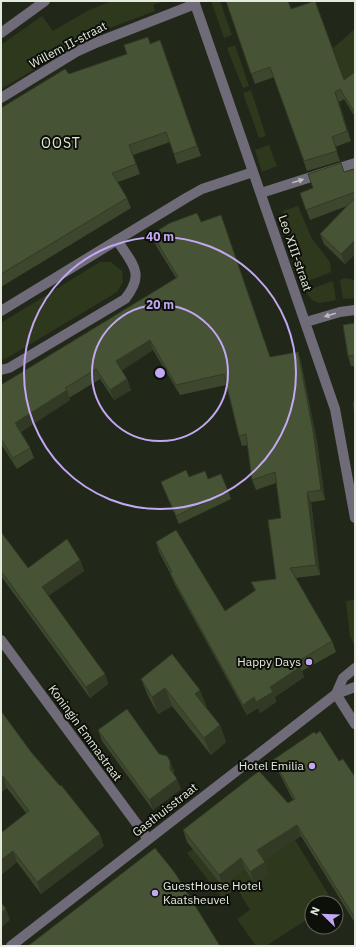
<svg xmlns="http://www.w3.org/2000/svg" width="356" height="947" font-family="'IBM Plex Sans',sans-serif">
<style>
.green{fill:#2e381d}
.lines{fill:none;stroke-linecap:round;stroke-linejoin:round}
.minor{stroke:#6f6b79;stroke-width:10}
.wall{fill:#3d472e}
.shaded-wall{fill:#323a25}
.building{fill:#475335;stroke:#323a25}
.oneway{fill:#bcbebb}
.ring{fill:none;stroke:#c2a8f2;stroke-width:2}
.poi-dot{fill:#c2a8f2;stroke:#0d1009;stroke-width:1.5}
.labels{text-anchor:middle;stroke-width:4;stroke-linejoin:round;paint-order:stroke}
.street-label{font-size:12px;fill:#e5eadf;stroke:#0d1009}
.poi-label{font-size:12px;fill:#e5eadf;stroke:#0d1009;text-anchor:end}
.quarter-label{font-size:14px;letter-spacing:1px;fill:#e5eadf;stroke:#0d1009}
.centre{fill:#c2a8f2;stroke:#0d1009;stroke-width:2}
.ring-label{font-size:12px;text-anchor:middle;font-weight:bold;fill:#c2a8f2;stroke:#0d1009;stroke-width:4;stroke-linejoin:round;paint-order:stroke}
</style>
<rect width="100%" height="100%" fill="#222819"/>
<g class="green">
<path d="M112,1H164L153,5L155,11L96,33L1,89V45L42,16L53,31L89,10Z"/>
<path d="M211,1H220L232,35L224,38Z"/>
<path d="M355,29V87L346,85L333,48Z"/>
<path d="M235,45L249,86L243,88L227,48Z"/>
<path d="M251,90L266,136L259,138L243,93Z"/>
<path d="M269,145L277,166L262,172L255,150Z"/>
<path d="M298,206L312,239L330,262L331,272L308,281L283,211Z"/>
<path d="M100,262H111L122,271L123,282L117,292L7,358L1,360V323Z"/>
<path d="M346,278L355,280V298L343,299L340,280Z"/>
<path d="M333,281L336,300L319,303L312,300L305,291Z"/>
<path d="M355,600V644L354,645L350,636L346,601Z"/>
<path d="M295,840L333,902L312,903V916L266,946H256L237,919L250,910L237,888L222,898L187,853L193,849L203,862L218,866L211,871L223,887L237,876L236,874Z"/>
</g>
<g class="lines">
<g class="minor">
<path d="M194,1L335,409L355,518"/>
<path d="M1,33L45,1"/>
<path d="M1,98L76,52L98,42L195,4"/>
<path d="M261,193L355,163"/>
<path d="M1,311L186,198L202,189L253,172"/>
<path d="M306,322L340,312L355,310"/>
<path d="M1,370L9,368L125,299C146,273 132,264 117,240"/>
<path d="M1,640L148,839"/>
<path d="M336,694L355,724"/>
<path d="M336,694L343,678L355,668"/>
<path d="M11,946L336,694L355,687"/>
</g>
</g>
<g class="wall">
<path d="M226,1L291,9L344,80L355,72V117L344,99L339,102L351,141L335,147L340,161L307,171L274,77L255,84Z"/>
<path d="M148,37L150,44L160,40L201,156L177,164L170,142L133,155L140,174L118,182L127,198L131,208L1,287V108L69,74L127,54Z"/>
<path d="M355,169V254L345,264L324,244L320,234L347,206L310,220L300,193L313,188L344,172Z"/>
<path d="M201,222L270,357L298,352L301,362L317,442L325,500L311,502L320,575L295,578L332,641L336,652L302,671L304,677L275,697L276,702L260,713L258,708L247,715L174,583L170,573L159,552L156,542L225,611L255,591L251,582L276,579L281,518L276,483L256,490L252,480L248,445L242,446L239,436L226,385L180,395L153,350L121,370L127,379L131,390L114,400L100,379L69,398L70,400L21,432L30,448L34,458L17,469L1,444V385L176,278L155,244L152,234Z"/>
<path d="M355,323V366H351L348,356Z"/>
<path d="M189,477L208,479L228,491L231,499L179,524L164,490L161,482Z"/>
<path d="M1,532L28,568L80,560L84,571L48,596L105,674L108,684L90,698L1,576Z"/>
<path d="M172,654L206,708L220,725L226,742L211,755L172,706L158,714L148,696L141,679Z"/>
<path d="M1,711L31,752L104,846L41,894L17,862L1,875L26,813L7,788L1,792Z"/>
<path d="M98,730L159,754L174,771V775L181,789L153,810L102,741Z"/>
<path d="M316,734L339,761L355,777V923L301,836L263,860L269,874L254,883L245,869L223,887L187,842L183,830L288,803L293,800L278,771L273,760Z"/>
</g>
<g class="shaded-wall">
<path d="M335,92L339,102L351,141L347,131Z"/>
<path d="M355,240V254L345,264L341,254Z"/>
<path d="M150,340L153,350L120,372L116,361Z"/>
<path d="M298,352L301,362L317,442L325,500L321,490Z"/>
<path d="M127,379L131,390L114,400L110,390Z"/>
<path d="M67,390L70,400L19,433L15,423Z"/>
<path d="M307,492L311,502L320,575L316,565Z"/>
<path d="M80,560L84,571L45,598L42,587Z"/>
<path d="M300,667L304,677L275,697L276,702L260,713L256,702L270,687Z"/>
<path d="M105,674L108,684L90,698L86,687Z"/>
<path d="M165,688L172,706L158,714L152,697Z"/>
<path d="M200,690L207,707L202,711L195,694Z"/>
<path d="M254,697L258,708L247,715L243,705Z"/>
<path d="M220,725L226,742L211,755L204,738Z"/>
<path d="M170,761L174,771V780L170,769Z"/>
<path d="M3,776L7,788L1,792V778Z"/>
<path d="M177,779L181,789L153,810L149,800Z"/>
<path d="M297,825L301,836L261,861L257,850Z"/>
<path d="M100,834L104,846L41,894L37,882Z"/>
<path d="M13,851L17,862L1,875V860Z"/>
<path d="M241,858L245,869L223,887L219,875Z"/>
<path d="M265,862L269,874L254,883L250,872Z"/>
<path d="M6,909L10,920L1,928V913Z"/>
</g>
<g class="building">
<path d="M226,1H288L291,9L315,1L344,80L355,72V113L340,89L335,92L347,131L332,137L337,151L304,161L270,67L251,74Z"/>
<path d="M148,37L150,44L160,40L197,146L174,154L166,132L129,145L136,164L112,173L127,198L1,274V108L65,69L69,74L127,54L124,45Z"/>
<path d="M341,163L344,172L355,169V192L306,210L300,193L313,188L308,174Z"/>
<path d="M355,198V240L341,254L320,234Z"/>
<path d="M197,213L201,222L221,215L270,357L298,352L313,431L321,490L307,492L316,565L290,568L332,641L297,662L300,667L270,687L273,692L256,702L254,697L243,705L170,573L172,572L156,542L176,530L225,611L256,590L251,582L276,579L268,520L281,518L275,472L252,480L246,434L239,436L224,374L176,385L150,340L116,361L127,379L110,390L96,369L65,388L67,390L15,423L30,448L13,458L1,439V385L178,277L152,234L170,223Z"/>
<path d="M355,323V355L348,356L343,325Z"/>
<path d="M355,402V415L353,403Z"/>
<path d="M186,470L189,477L205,471L208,479L221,474L228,491L176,516L161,482Z"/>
<path d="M1,532L28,568L67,539L80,560L42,587L105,674L86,687L1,571Z"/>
<path d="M172,654L200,690L195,694L220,725L204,738L165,688L152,697L141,679Z"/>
<path d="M127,709L159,754L167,756L170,761V769L177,779L149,800L98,730Z"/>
<path d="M1,711L31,752L60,786L61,785L100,834L37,882L13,851L1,860V833L29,811L3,776L1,778Z"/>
<path d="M320,731L339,761L343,759L355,777V918L297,825L257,850L265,862L250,872L241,858L219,875L183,830L259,771L288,803L295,799L273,760L314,732L316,734Z"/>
<path d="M155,848L175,873L220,946H28Z"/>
<path d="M1,902L6,909L1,913Z"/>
</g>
<defs><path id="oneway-solid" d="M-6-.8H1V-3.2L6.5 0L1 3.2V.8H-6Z"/></defs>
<g class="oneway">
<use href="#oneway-solid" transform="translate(298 181) rotate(-17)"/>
<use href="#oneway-solid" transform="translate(330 315) rotate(164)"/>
</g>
<g class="ring">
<circle cx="160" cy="373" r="68"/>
<circle cx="160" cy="373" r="136"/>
</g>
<g class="poi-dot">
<circle cx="309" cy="662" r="4"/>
<circle cx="312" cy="766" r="4"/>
<circle cx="155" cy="893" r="4"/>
</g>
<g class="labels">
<g class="street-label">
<text transform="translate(68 45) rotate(-28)" y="4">Willem II-straat</text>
<text transform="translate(295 253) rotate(71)" y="4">Leo XIII-straat</text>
<text transform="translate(85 733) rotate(54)" y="4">Koningin Emmastraat</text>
<text transform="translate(165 810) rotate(-38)" y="4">Gasthuisstraat</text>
</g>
<g class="poi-label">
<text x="301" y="666">Happy Days</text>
<text x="304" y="770">Hotel Emilia</text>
<text x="163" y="890" text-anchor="start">GuestHouse Hotel<tspan x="163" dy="14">Kaatsheuvel</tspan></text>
</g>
<g class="quarter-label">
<text x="61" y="148">OOST</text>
</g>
</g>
<circle cx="160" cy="373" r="6" class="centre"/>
<g class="ring-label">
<text x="160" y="241">40 m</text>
<text x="160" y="309">20 m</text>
</g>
<rect width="356" height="947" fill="none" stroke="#e5eadf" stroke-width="4"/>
<g transform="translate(324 915) rotate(293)"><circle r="19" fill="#0d1009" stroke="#63675f"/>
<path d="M0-3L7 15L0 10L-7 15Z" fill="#c2a8f2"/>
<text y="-6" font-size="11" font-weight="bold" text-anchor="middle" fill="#e5eadf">N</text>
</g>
</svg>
